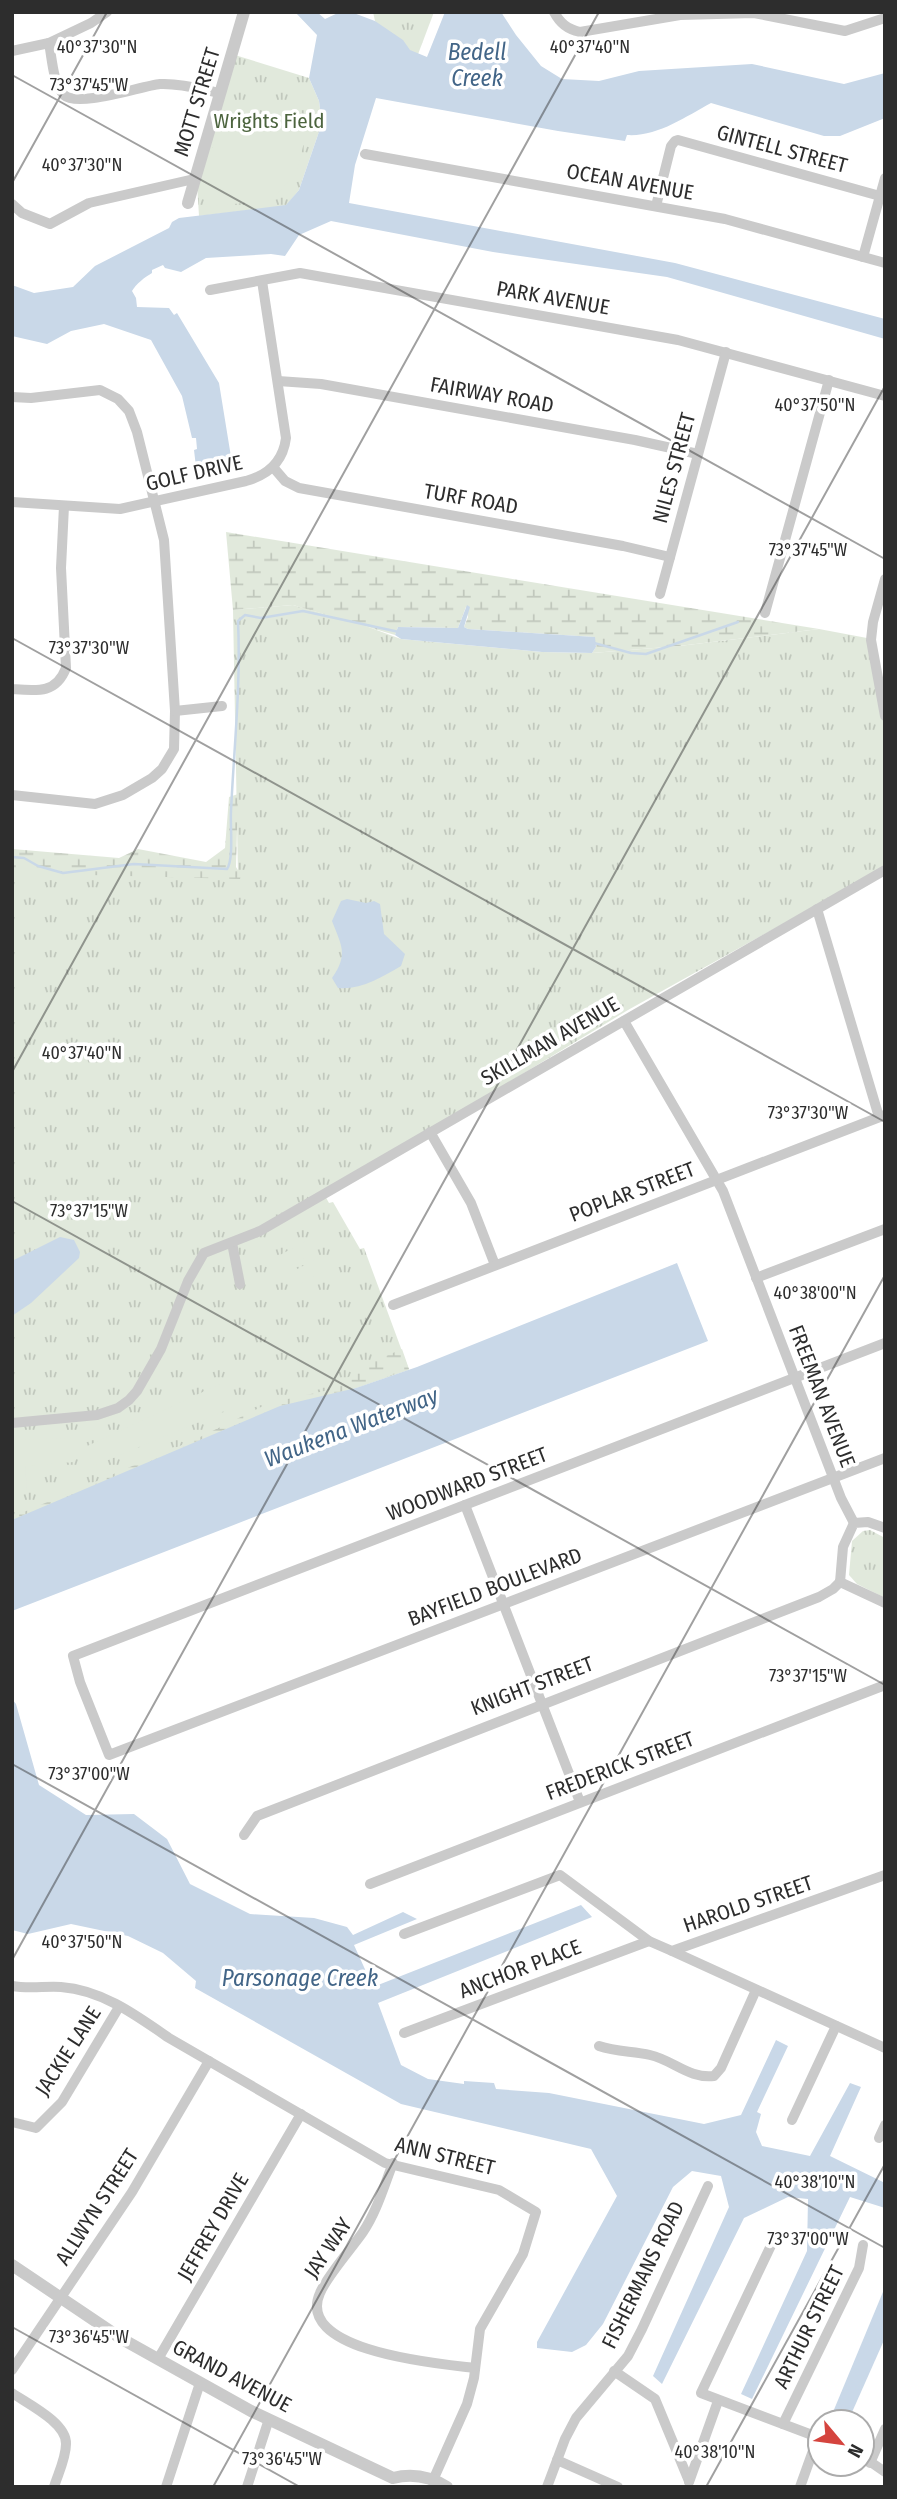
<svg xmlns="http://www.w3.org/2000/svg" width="897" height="2499" font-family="'Fira Sans Condensed',sans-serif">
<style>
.grass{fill:url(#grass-tufts)}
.wetland{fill:url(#wetland-marsh)}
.pitch{fill:#e1e9dc}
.water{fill:#c9d8e8}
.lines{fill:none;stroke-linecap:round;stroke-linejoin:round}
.stream{stroke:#c9d8e8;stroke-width:2.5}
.minor{stroke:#cacaca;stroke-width:10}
.tertiary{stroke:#cacaca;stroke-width:12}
.ticks{fill:none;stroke:#2d2d2d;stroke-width:2;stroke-opacity:0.45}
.labels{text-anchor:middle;stroke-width:7;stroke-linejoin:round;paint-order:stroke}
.street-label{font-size:21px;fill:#2d2d2d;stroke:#fff}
.park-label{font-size:21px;fill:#4c643e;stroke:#fff}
.water-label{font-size:23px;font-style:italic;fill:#426587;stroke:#fff}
.ticks-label{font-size:18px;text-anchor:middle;fill:#2d2d2d;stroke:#fff;stroke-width:7;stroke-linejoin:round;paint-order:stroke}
</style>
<defs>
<pattern id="grass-tufts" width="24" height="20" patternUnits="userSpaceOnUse" patternTransform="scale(1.75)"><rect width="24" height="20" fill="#e1e9dc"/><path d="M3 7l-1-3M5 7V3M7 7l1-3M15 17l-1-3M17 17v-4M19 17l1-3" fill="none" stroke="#c1c8bd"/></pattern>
<pattern id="wetland-marsh" width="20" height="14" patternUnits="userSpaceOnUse" patternTransform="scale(1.75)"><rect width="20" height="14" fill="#e1e9dc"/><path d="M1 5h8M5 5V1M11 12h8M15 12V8" fill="none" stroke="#c1c8bd"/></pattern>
</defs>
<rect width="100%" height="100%" fill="#fff"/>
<g class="grass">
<path d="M373,12H434L417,57L401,53L375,21Z"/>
<path d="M235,55L309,78L319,101L322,123L299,190L286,206L199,216L197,184Z"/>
<path d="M293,605L363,625L401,639L542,652L592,653L679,646L819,629L867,638L885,720V867L628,1010L324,1194L329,1203L333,1202L360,1249L364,1248L409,1370L356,1388L12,1524V859L238,877L233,610Z"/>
<path d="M870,1530L885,1538V1598L857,1584L849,1575L852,1541L863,1531Z"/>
</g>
<g class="wetland">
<path d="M226,532L819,629L679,646L592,653L596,647L594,637L468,629L464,627L468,617L466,607L458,628L398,627L395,635L293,605L233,610Z"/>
<path d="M238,794L236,867L241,875L240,879L90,875L12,869V849L119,858L138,849L206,862L225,848L229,797Z"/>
<path d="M402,1349L409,1369L356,1388L280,1406L12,1520V1517L196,1439L269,1403L329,1390L370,1363Z"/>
</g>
<g class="pitch">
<path d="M235,106L307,130L296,175L270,200L207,207L203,185L221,115Z"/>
<path d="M309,1239L316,1252L287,1268L280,1255Z"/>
<path d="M319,1257L326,1270L297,1286L290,1273Z"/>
<path d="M224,1382L234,1407L94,1466L85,1447Z"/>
<path d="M74,1438V1462L25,1466L27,1489L12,1491V1440Z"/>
</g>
<g class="water">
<path d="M295,12H317L325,19L340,12H351L375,21L403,40L410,50L427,57L445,12H501L516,35L541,66L562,79L599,81L639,71L752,64L844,84L885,73V118L840,136H824L711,103C685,117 657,137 627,135L625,141L558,131L376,98L355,165L349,203L675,263L885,319V339L667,277L493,252L331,221L299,235L285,256L271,254L206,258L181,272L165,268L163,265L152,270V273C145,277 136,284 132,291L136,298L137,307L169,308L174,315L177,313L219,383L232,463L196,467L194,450L197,449L196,438H192L182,396L151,340L104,324L71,331L47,344L12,336V285L34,293L73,287L95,266L169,228L172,222L179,218L286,205L299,190L322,123L319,101L309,78L317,35Z"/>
<path d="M467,605L470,607L464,627L468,629L595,637L596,647L592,653L542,652L401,639L395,635L398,627L458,628Z"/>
<path d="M347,899L366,903L374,901L380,904L384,934L405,954L401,966C382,977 361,990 338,988L332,978C349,954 341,945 332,921L341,901Z"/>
<path d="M60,1237L74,1240L80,1252L79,1258L31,1303L12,1316V1261Z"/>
<path d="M677,1263L708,1341L12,1611V1520L280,1406L356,1388L417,1367Z"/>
<path d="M12,1699L16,1704L39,1785L86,1815L134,1814L167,1839L190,1884L250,1914L314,1918L347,1927L353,1935L403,1912L417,1919L354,1945L373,1987L581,1905L592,1917L378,2003L401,2065L428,2079L464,2084V2081L494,2083L496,2089L549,2093L704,2124L741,2115L776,2040L788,2046L757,2112L761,2114L756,2132L762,2146L810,2156L850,2083L861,2087L830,2156L885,2183V2208L850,2197L752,2399L741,2394L807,2251L808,2199L788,2197L744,2218L662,2384L653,2376L729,2207L721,2176L692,2171L673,2187L603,2324L586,2345L572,2352L537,2348V2342L617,2196L591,2149L401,2104L195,1988L196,1981L163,1953L128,1936L71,1924L28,1934L12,1930Z"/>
<path d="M885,2287V2338L849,2419L833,2412Z"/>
</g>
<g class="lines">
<g class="stream">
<path d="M594,643L631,653L646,654L738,622"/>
<path d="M12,857L24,858L38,866L63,873L134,864L227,869C234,859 230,826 231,811C234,747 241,685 238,621L245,615L261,618L303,611L399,632"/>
</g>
<g class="minor">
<path d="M554,12C560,23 567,29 580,32L680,15L754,13L845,31L885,18"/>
<path d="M49,43C52,58 53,84 64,95C78,108 141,86 160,84C180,83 200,89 219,93"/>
<path d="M12,51L49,43L91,23L107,12"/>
<path d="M365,154L725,219L885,263"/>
<path d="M12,204L22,213L50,224L89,203L194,179"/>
<path d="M656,206L671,146L675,141L678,140L880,196"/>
<path d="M863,257L885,178"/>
<path d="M210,290L300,273L678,340L885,396"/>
<path d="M278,381L321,384L635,440L698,454"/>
<path d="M12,397L31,398L100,390L118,399L129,411L137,432L164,540L175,711L174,749L162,769L152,778L123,795L95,804L12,795"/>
<path d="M273,467L285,481L299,488L623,546L670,557"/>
<path d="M12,502L120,509L246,481C268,475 283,462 286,438L262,281"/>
<path d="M885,579L873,622L871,640L885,716"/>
<path d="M660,594L726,352"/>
<path d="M765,613L829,380"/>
<path d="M12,689C37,691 56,694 66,668L61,568L64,506"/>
<path d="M175,711L222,706"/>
<path d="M817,909L879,1117"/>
<path d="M624,1021L723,1191L841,1498L854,1523"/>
<path d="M430,1132L471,1203L495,1265"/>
<path d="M232,1243L240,1284"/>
<path d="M756,1278L885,1229"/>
<path d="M393,1305L885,1115"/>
<path d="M885,1343L73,1656L80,1682L109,1755L885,1458"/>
<path d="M12,1423L97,1415L118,1408L129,1400L137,1391L161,1349L188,1281L204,1253L260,1231L885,870"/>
<path d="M465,1505L580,1802"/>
<path d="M840,1582L843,1547L854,1523L868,1522L885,1528"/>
<path d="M840,1582L885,1603"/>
<path d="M244,1835L257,1816L819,1597L833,1589L840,1582"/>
<path d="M370,1884L885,1685"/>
<path d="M404,1934L560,1875L649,1941L672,1951L885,1875"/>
<path d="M672,1951L885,2048"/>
<path d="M12,1986C29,1989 45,1986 61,1987C102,1990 136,2015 169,2038L385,2163L499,2190L536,2212L523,2254L480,2329L474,2378L467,2404L434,2478"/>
<path d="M404,2033L649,1941"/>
<path d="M599,2046C616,2052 633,2051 650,2055C673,2060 689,2079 714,2076L721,2068L756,1990"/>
<path d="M792,2120L836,2026"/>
<path d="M12,2122L36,2128L62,2102L119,2007"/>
<path d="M879,2138L885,2125"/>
<path d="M393,2163C384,2186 377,2211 363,2232C352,2248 327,2276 320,2293C294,2352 441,2364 474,2368"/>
<path d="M775,2237L701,2393L820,2438"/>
<path d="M158,2359L301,2114"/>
<path d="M12,2370L132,2192L209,2061"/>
<path d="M614,2371L655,2399L689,2481"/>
<path d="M12,2393C28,2404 67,2423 66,2444C66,2458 58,2474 54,2487"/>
<path d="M783,2424L859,2268L863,2245"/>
<path d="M862,2456L885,2472"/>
<path d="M557,2460L618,2487"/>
<path d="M870,2463L885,2429"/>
<path d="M689,2482L718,2401"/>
<path d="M166,2487L200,2383"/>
<path d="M247,2487L269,2419"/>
<path d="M547,2487L565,2439L576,2418L628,2356L642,2329L708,2186"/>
<path d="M800,2487L818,2437"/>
</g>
<g class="tertiary">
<path d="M188,203L244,12"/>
<path d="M12,2265L122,2339L251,2411L393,2478C412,2473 431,2477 447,2487"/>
</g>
</g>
<path class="ticks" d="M12,75L885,559M12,183L107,12M12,638L885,1122M12,1072L599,12M12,1201L885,1685M12,1764L885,2248M12,1960L885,386M12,2327L300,2487M213,2487L885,1275M706,2487L885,2164"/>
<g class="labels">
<g class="street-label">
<text transform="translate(197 102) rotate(-73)" y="7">MOTT STREET</text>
<text transform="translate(782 149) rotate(15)" y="7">GINTELL STREET</text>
<text transform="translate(630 182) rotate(10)" y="7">OCEAN AVENUE</text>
<text transform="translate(553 298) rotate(10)" y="7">PARK AVENUE</text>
<text transform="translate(492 395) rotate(10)" y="7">FAIRWAY ROAD</text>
<text transform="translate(674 468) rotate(-75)" y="7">NILES STREET</text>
<text transform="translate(194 473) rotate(-13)" y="7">GOLF DRIVE</text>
<text transform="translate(471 499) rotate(10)" y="7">TURF ROAD</text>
<text transform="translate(550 1041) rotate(-30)" y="7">SKILLMAN AVENUE</text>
<text transform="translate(632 1192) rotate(-21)" y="7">POPLAR STREET</text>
<text transform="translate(822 1396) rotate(69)" y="7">FREEMAN AVENUE</text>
<text transform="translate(467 1484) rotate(-21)" y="7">WOODWARD STREET</text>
<text transform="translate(495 1587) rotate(-21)" y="7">BAYFIELD BOULEVARD</text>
<text transform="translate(532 1686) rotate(-21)" y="7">KNIGHT STREET</text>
<text transform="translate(620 1766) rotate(-21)" y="7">FREDERICK STREET</text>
<text transform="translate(748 1904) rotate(-19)" y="7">HAROLD STREET</text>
<text transform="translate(520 1969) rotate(-21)" y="7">ANCHOR PLACE</text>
<text transform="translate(68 2051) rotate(-57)" y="7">JACKIE LANE</text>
<text transform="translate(445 2156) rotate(14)" y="7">ANN STREET</text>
<text transform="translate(97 2207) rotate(-57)" y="7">ALLWYN STREET</text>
<text transform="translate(213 2227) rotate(-60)" y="7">JEFFREY DRIVE</text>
<text transform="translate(328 2248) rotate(-56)" y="7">JAY WAY</text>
<text transform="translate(643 2275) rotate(-64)" y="7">FISHERMANS ROAD</text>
<text transform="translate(809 2327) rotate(-64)" y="7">ARTHUR STREET</text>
<text transform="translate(232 2376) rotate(28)" y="7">GRAND AVENUE</text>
</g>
<g class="park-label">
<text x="269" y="128">Wrights Field</text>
</g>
<g class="water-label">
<text x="477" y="60">Bedell<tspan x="477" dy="26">Creek</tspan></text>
<text transform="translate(351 1427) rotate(-21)" y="8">Waukena Waterway</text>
<text x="300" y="1986">Parsonage Creek</text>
</g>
</g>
<g class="ticks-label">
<text x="97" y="53">40°37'30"N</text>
<text x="590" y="53">40°37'40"N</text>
<text x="89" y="91">73°37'45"W</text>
<text x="82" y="171">40°37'30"N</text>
<text x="815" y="411">40°37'50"N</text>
<text x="808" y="556">73°37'45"W</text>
<text x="89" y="654">73°37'30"W</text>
<text x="82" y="1059">40°37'40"N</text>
<text x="808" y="1119">73°37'30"W</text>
<text x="89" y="1217">73°37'15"W</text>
<text x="815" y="1299">40°38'00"N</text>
<text x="808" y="1682">73°37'15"W</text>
<text x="89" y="1780">73°37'00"W</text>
<text x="82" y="1948">40°37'50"N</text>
<text x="815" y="2188">40°38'10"N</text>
<text x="808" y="2245">73°37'00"W</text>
<text x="89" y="2343">73°36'45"W</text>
<text x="715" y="2458">40°38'10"N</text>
<text x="282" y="2465">73°36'45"W</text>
</g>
<rect width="897" height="2499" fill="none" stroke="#2d2d2d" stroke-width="28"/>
<g transform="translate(841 2443) rotate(119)"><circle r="33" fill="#ffffff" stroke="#ababab" stroke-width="2"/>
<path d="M0-5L12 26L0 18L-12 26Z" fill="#d5443e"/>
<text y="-10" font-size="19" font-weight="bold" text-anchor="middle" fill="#2d2d2d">N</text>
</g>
</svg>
